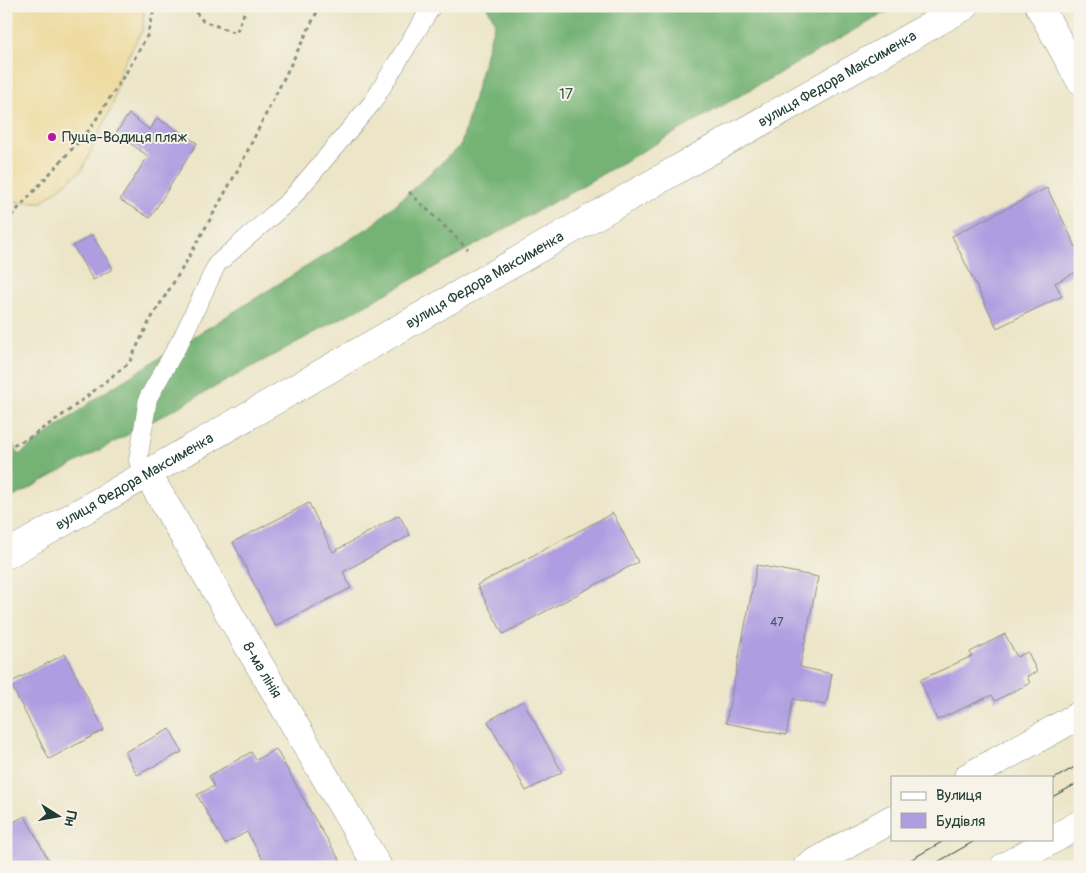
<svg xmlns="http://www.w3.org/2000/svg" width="1086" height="873" font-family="Pangolin,sans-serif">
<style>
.forest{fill:#74b375;stroke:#4a7854}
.sand{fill:#eeda9e;stroke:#868c69}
.building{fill:#af9ce1}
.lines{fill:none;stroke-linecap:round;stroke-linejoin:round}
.lane-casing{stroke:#86917e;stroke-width:19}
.street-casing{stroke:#86917e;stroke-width:29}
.path{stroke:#86917e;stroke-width:3;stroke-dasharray:4 4;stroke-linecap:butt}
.lane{stroke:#fff;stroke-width:18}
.street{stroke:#fff;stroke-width:28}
.tram{stroke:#1f3d34;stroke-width:1}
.poi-dot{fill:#b5179e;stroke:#f7f3e8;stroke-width:2}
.labels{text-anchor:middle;stroke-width:4;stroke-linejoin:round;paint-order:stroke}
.number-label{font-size:12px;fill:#43555f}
.street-label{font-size:15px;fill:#1f3d34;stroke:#f7f3e8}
.park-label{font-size:15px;fill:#365b45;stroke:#f7f3e8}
.poi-label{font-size:15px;fill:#1f3d34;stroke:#f7f3e8;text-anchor:start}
</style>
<rect width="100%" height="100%" fill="#f7f3e8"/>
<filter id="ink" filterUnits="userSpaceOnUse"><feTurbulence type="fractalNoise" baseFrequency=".02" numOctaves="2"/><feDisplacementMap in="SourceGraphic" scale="10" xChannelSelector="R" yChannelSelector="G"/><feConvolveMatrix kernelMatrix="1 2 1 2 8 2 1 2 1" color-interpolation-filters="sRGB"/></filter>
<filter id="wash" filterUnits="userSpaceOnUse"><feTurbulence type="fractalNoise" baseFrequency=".0096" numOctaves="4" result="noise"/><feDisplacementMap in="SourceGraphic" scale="20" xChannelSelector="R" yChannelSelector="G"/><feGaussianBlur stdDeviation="1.12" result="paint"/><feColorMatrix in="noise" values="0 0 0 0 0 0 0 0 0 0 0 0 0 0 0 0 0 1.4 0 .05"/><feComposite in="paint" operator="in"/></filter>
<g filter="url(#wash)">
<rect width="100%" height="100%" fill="#ece5c8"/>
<path class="forest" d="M486,6H897L543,208L6,501V432L19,455L102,394L373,225L461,145L495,21Z"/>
<path class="sand" d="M6,6H144L143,29L121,69L113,104L82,170L42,202H6Z"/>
<g id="blocks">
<g class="building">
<path d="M129,114L150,130L157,118L197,143L150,218L120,200L148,156L116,133Z"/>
<path d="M1047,188L1080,255V270L1055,283L1062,296L997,328L952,236Z"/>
<path d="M92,235L113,269L93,280L73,246Z"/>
<path d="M309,503L333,552L399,515L410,535L343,572L351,588L275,626L233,542Z"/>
<path d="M613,513L638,562L503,634L477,585Z"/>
<path d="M757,565L818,577L800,667L832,674L826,705L793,699L786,735L726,723Z"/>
<path d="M1005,634L1017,657L1028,652L1037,672L1027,676L1030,683L995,701L992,695L937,720L920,680L972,656L970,652Z"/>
<path d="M65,654L104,730L49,759L10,683Z"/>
<path d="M523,701L562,772L526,791L488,721Z"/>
<path d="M170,729L182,752L137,775L125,752Z"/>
<path d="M276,749L312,814L344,867H267L247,832L225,844L197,795L214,786L209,776L251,752L256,760Z"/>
<path d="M25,816L52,867H6V826Z"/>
</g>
</g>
</g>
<g filter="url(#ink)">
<use href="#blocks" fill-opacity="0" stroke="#86917e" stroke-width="1"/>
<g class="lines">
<g class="lane-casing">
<path id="lane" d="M148,475L138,461L148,398L182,338L217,264L290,200L372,103L432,6"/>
</g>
<g class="street-casing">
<g id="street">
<path d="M1039,6L1080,80"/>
<path id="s1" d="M148,475L378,867"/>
<path id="s2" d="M6,555L590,219L965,6"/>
<path d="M968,777L1080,715"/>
<path d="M807,867L892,819"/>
<path d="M1004,867L1080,824"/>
</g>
</g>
<g class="path">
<path d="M191,6L203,21L236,33L247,6"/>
<path d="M1079,6L1080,7"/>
<path d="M409,192L468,249"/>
<path d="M6,222L90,129L129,68L147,36L155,6"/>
<path d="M6,448L29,438L67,412L129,363L149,322L185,264L240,166L320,6"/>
<path d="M1077,867L1080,865"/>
</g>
<use href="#lane" class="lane"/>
<use href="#street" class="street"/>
<g class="tram">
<path d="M1052,780L1080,764"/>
<path d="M1052,797L1080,782"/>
<path d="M898,867L947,839"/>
<path d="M929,867L978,839"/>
</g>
</g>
</g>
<circle class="poi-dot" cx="52" cy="137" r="5"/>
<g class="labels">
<g class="number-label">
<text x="777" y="626">47</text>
</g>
<g class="street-label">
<text dy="5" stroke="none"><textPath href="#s2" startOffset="958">вулиця Федора Максименка</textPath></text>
<text dy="5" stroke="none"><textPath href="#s2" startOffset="552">вулиця Федора Максименка</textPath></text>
<text dy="5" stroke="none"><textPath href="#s2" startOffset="148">вулиця Федора Максименка</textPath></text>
<text dy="5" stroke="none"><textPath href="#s1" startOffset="226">8-ма лінія</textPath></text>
</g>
<g class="park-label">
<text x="566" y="99">17</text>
</g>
<g class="poi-label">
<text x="62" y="142">Пуща-Водиця пляж</text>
</g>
</g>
<rect width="1086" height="873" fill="none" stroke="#f7f3e8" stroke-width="25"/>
<rect x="891" y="776" width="162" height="65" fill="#f7f3e8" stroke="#a1aaa0"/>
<rect x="901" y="792" width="25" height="8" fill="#ffffff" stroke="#a1aaa0"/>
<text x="936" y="800" font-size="15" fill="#1f3d34">Вулиця</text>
<rect x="901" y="813" width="25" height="15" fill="#af9ce1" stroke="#a1aaa0"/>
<text x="936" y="826" font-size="15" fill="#1f3d34">Будівля</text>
<g transform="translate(58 816) rotate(101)" stroke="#f7f3e8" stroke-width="4" paint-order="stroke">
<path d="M0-4L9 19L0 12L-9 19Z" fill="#1f3d34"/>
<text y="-8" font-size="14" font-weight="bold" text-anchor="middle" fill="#1f3d34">Пн</text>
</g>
</svg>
